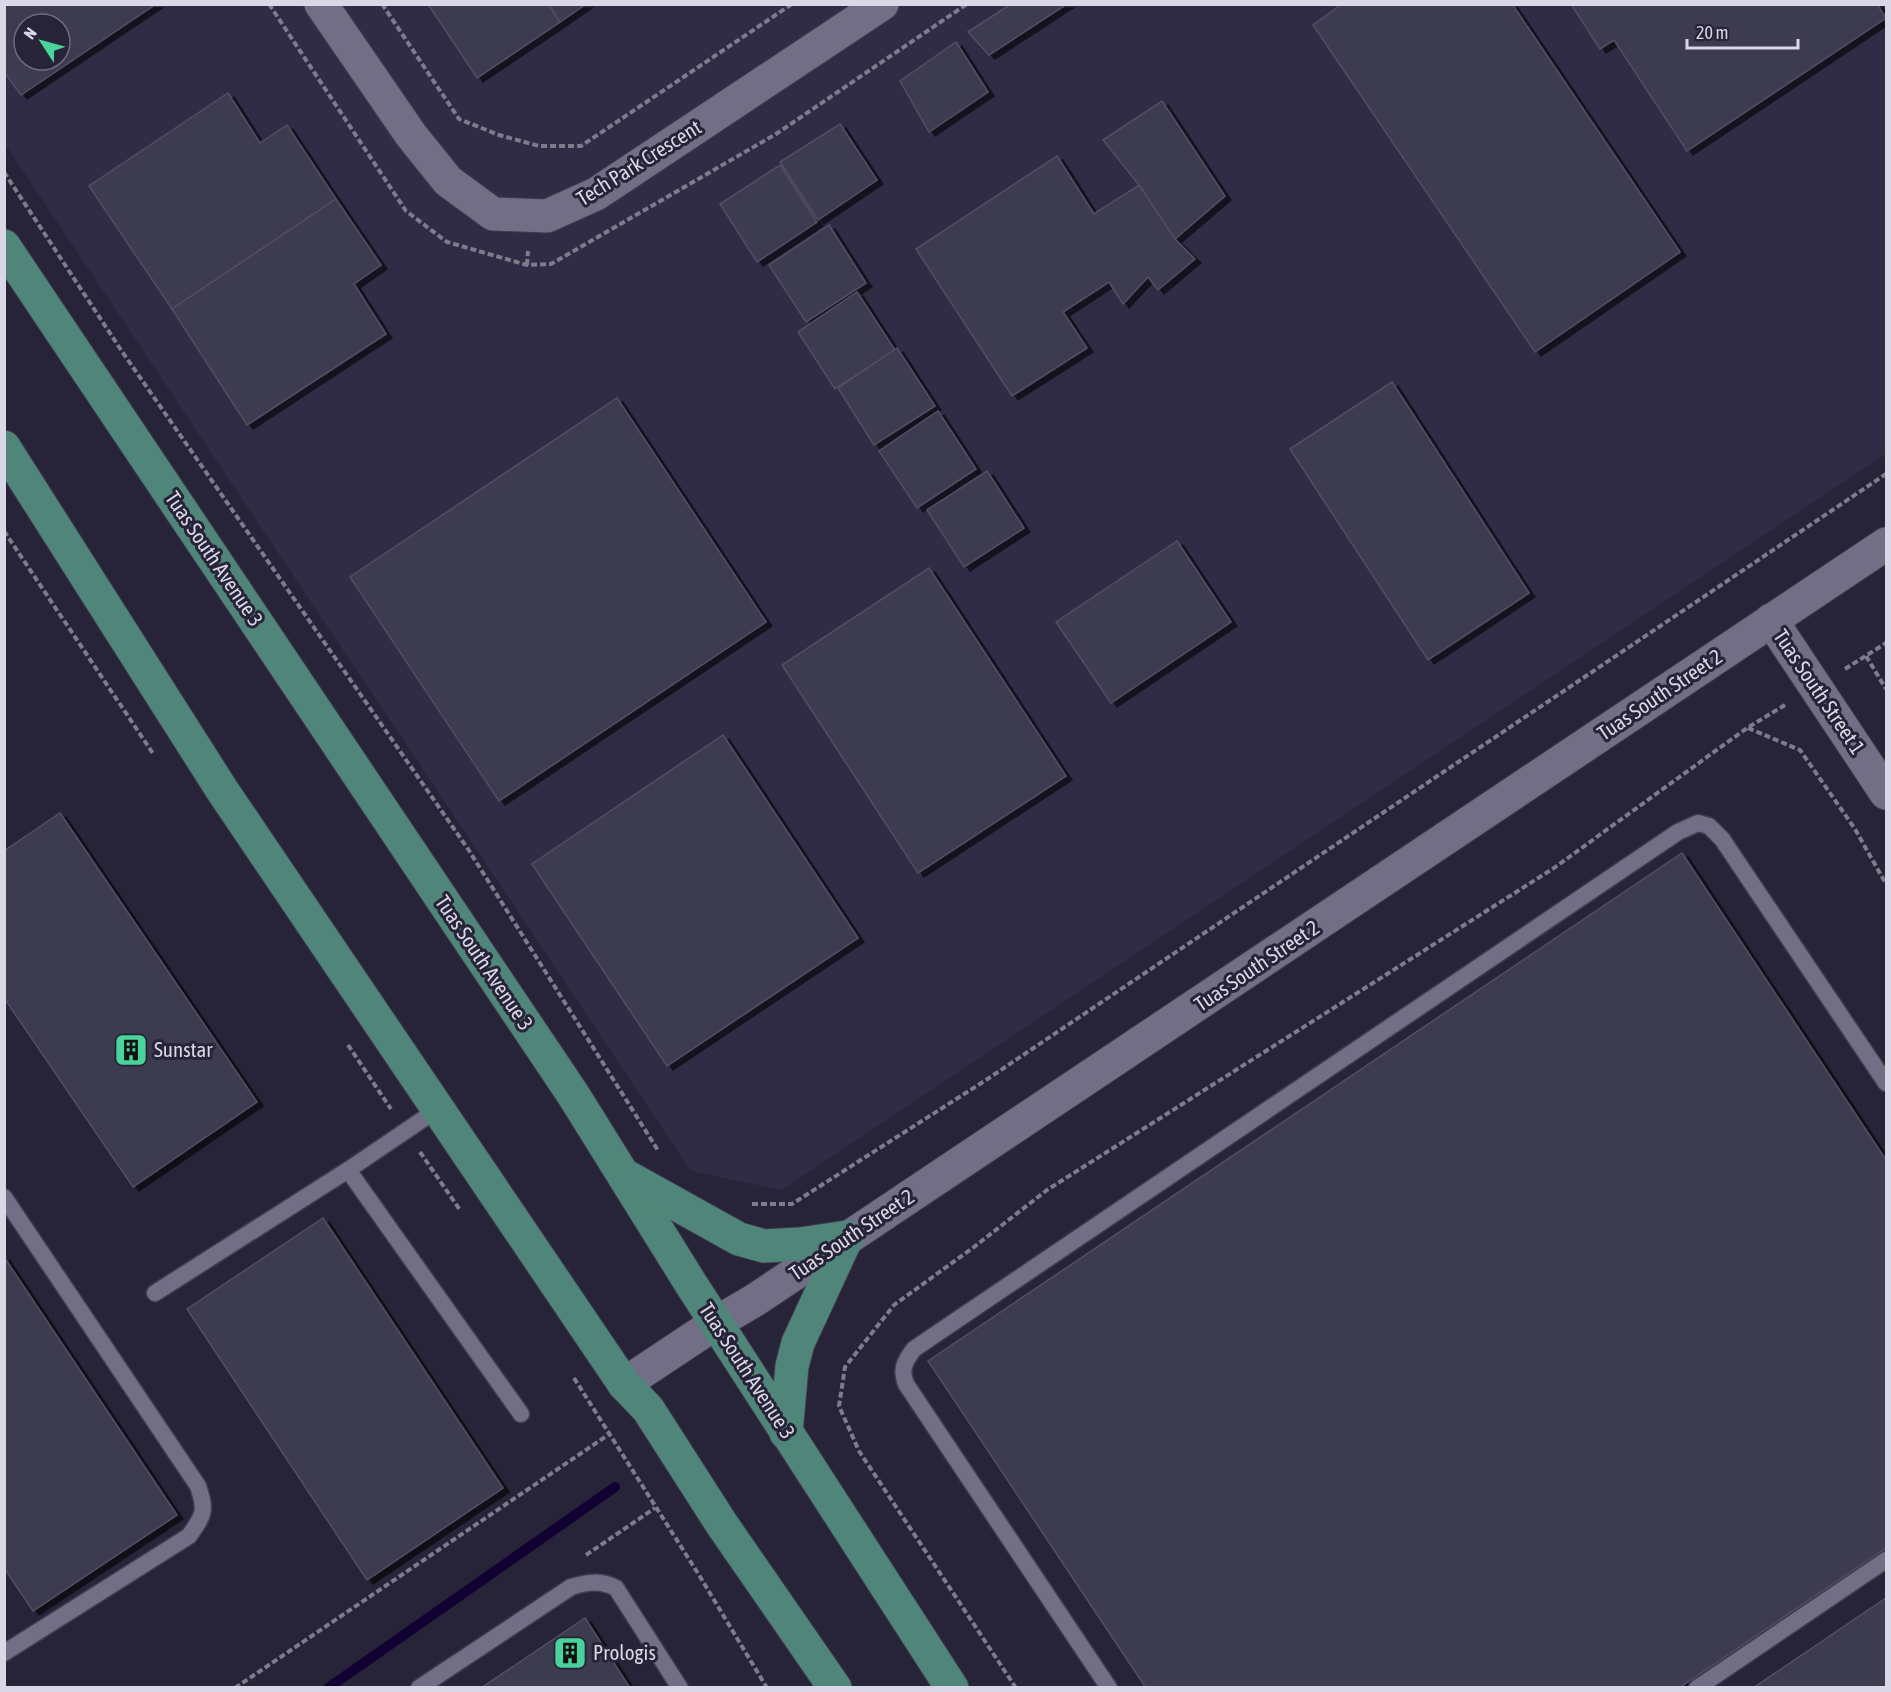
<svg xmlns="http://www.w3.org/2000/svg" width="1891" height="1692" font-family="'Asap Condensed',sans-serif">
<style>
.built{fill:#312c46;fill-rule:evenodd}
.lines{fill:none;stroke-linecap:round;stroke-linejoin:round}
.stream{stroke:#110032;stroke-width:10}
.building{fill:#3e3a50;stroke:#524e65;stroke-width:1.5;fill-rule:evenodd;filter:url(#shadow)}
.lane-casing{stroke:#403d4f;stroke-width:19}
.street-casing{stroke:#403d4f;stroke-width:35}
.primary-casing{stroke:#403d4f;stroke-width:35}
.path{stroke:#7e7b8d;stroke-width:4;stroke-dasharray:6 3;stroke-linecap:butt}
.lane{stroke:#716e86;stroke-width:16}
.street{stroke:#716e86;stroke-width:33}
.primary{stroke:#508679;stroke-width:33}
.labels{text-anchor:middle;stroke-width:6;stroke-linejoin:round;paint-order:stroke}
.street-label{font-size:21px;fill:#dad8e6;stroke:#272338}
.poi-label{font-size:21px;fill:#dad8e6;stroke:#272338;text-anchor:start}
</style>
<defs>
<filter id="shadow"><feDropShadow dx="6" dy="4" stdDeviation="0" flood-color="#0009"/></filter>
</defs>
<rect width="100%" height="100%" fill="#272338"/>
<path class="built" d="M4,5H1886V454L782,1190L691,1171L5,144ZM24,24H60V60H24Z"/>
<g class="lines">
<path class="stream" d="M328,1688L615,1487"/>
</g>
<g class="building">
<path d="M4,4H156L21,95L4,72ZM24,24H60V60H24Z"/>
<path d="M428,4H548L560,22L477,78Z"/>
<path d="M548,4H586L560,22Z"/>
<path d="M1011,4H1067L989,55L968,32Z"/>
<path d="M1342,4H1512L1680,252L1535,352L1313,25Z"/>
<path d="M1571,4H1877L1886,18L1687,151L1614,40L1600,49Z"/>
<path d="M956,42L988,92L929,132L900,81Z"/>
<path d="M228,93L260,143L287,125L336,199L172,309L89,186Z"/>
<path d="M1162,101L1225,196L1175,239L1139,185L1103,140Z"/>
<path d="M840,124L877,180L818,220L780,162Z"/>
<path d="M1057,156L1094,214L1139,185L1175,239L1195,259L1158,290L1148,277L1123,304L1109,282L1063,312L1087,348L1012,396L916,249Z"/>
<path d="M780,165L817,222L757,262L720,204Z"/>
<path d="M336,199L381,265L354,284L386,334L247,425L172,309Z"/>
<path d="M829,225L866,283L806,322L769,265Z"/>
<path d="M857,292L895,350L835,389L798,332Z"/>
<path d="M897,348L935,406L874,445L838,388Z"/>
<path d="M1392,382L1529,593L1428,660L1290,449Z"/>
<path d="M617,398L766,622L499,801L350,577Z"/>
<path d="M938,411L976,469L917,508L879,451Z"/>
<path d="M987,471L1024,528L964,567L927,510Z"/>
<path d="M1177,541L1231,622L1111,703L1056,622Z"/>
<path d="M929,568L1066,776L918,873L782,665Z"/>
<path d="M723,735L858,938L667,1066L532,864Z"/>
<path d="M60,813L257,1102L133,1187L4,998V851Z"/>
<path d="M1682,853L1886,1160V1548L1679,1688H1146L928,1361Z"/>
<path d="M323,1218L503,1488L367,1580L187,1309Z"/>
<path d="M4,1257L177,1515L33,1611L4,1568Z"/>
<path d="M1886,1598V1688H1753Z"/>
<path d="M585,1618L630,1688H481Z"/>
</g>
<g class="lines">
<g class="lane-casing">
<g id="lane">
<path d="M348,1170L521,1414"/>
<path d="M4,1197L198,1486C206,1510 205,1514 189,1536L4,1653"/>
<path d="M155,1293L348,1170L438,1109"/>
<path d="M419,1688L571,1587C588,1582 600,1580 616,1588L680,1688"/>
<path d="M1109,1688L906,1384C900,1369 905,1361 914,1349L1678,832L1698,823L1709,826L1722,839L1886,1083"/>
<path d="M1697,1688L1886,1560"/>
</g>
</g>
<g class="street-casing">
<g id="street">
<path d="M321,4L411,135L448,181L493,214L547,216L596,194L882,4"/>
<path d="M1771,620L1886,793"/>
<path d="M624,1384L716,1323L755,1300L1886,544"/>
</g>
</g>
<g class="primary-casing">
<g id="primary">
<path d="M4,246L574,1096L691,1284L952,1688"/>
<path d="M4,447L222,790L624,1384L648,1409L721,1523L835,1688"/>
<path d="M624,1175L739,1239L764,1246L800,1244L847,1237"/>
<path d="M786,1433L792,1366L798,1343L847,1237"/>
</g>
</g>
<g class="path">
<path d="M269,4L406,211L447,242L527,265L551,264L776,134L967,4"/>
<path d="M382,4L459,119L499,135L539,146H581L792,4"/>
<path d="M4,172L121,350L468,849L659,1152"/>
<path d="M527,265L528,251"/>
<path d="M4,531L154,755"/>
<path d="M1866,656L1886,689"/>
<path d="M1845,669L1886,643"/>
<path d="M1748,728L1800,750L1855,829L1886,884"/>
<path d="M348,1045L391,1109"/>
<path d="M420,1152L460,1210"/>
<path d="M752,1204H792L986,1080L1886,474"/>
<path d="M574,1378L699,1575L767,1688"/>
<path d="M586,1555L655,1508"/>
<path d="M235,1688L608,1435"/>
<path d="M1016,1688L859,1451L839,1406L845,1367L894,1305L974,1247L1047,1190L1554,868L1747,728L1785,705"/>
</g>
<use href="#lane" class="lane"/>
<use href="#street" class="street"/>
<use href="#primary" class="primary"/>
</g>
<defs>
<g id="building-square" transform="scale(1.725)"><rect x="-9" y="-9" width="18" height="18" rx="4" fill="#4ad49c" stroke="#272338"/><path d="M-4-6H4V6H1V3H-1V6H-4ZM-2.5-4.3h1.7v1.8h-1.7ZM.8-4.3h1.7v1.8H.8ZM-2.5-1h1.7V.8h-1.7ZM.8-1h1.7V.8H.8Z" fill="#111"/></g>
</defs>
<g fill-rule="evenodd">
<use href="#building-square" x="131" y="1050"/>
<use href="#building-square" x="570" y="1653"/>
</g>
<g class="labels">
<g class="street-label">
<text transform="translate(639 163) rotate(-32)" y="7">Tech Park Crescent</text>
<text transform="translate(214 559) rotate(56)" y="7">Tuas South Avenue 3</text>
<text transform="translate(1819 692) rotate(56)" y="7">Tuas South Street 1</text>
<text transform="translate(1660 695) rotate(-34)" y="7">Tuas South Street 2</text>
<text transform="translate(484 963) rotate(56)" y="7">Tuas South Avenue 3</text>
<text transform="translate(1257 966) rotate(-34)" y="7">Tuas South Street 2</text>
<text transform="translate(852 1235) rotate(-34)" y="7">Tuas South Street 2</text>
<text transform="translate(747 1371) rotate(57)" y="7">Tuas South Avenue 3</text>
</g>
<g class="poi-label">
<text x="154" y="1057">Sunstar</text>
<text x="593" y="1660">Prologis</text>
</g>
</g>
<rect width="1891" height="1692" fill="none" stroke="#dad8e6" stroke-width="12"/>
<g transform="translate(42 42) rotate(306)"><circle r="28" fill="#272338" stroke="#6f6b7e" stroke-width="1.5"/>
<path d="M0-4.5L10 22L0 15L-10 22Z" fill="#4ad49c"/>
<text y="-9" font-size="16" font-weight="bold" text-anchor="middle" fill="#dad8e6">N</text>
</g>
<path d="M1687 39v9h111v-9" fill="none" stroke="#dad8e6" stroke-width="3"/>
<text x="1696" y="39" font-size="18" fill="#dad8e6" stroke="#272338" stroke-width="4.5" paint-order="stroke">20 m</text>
</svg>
